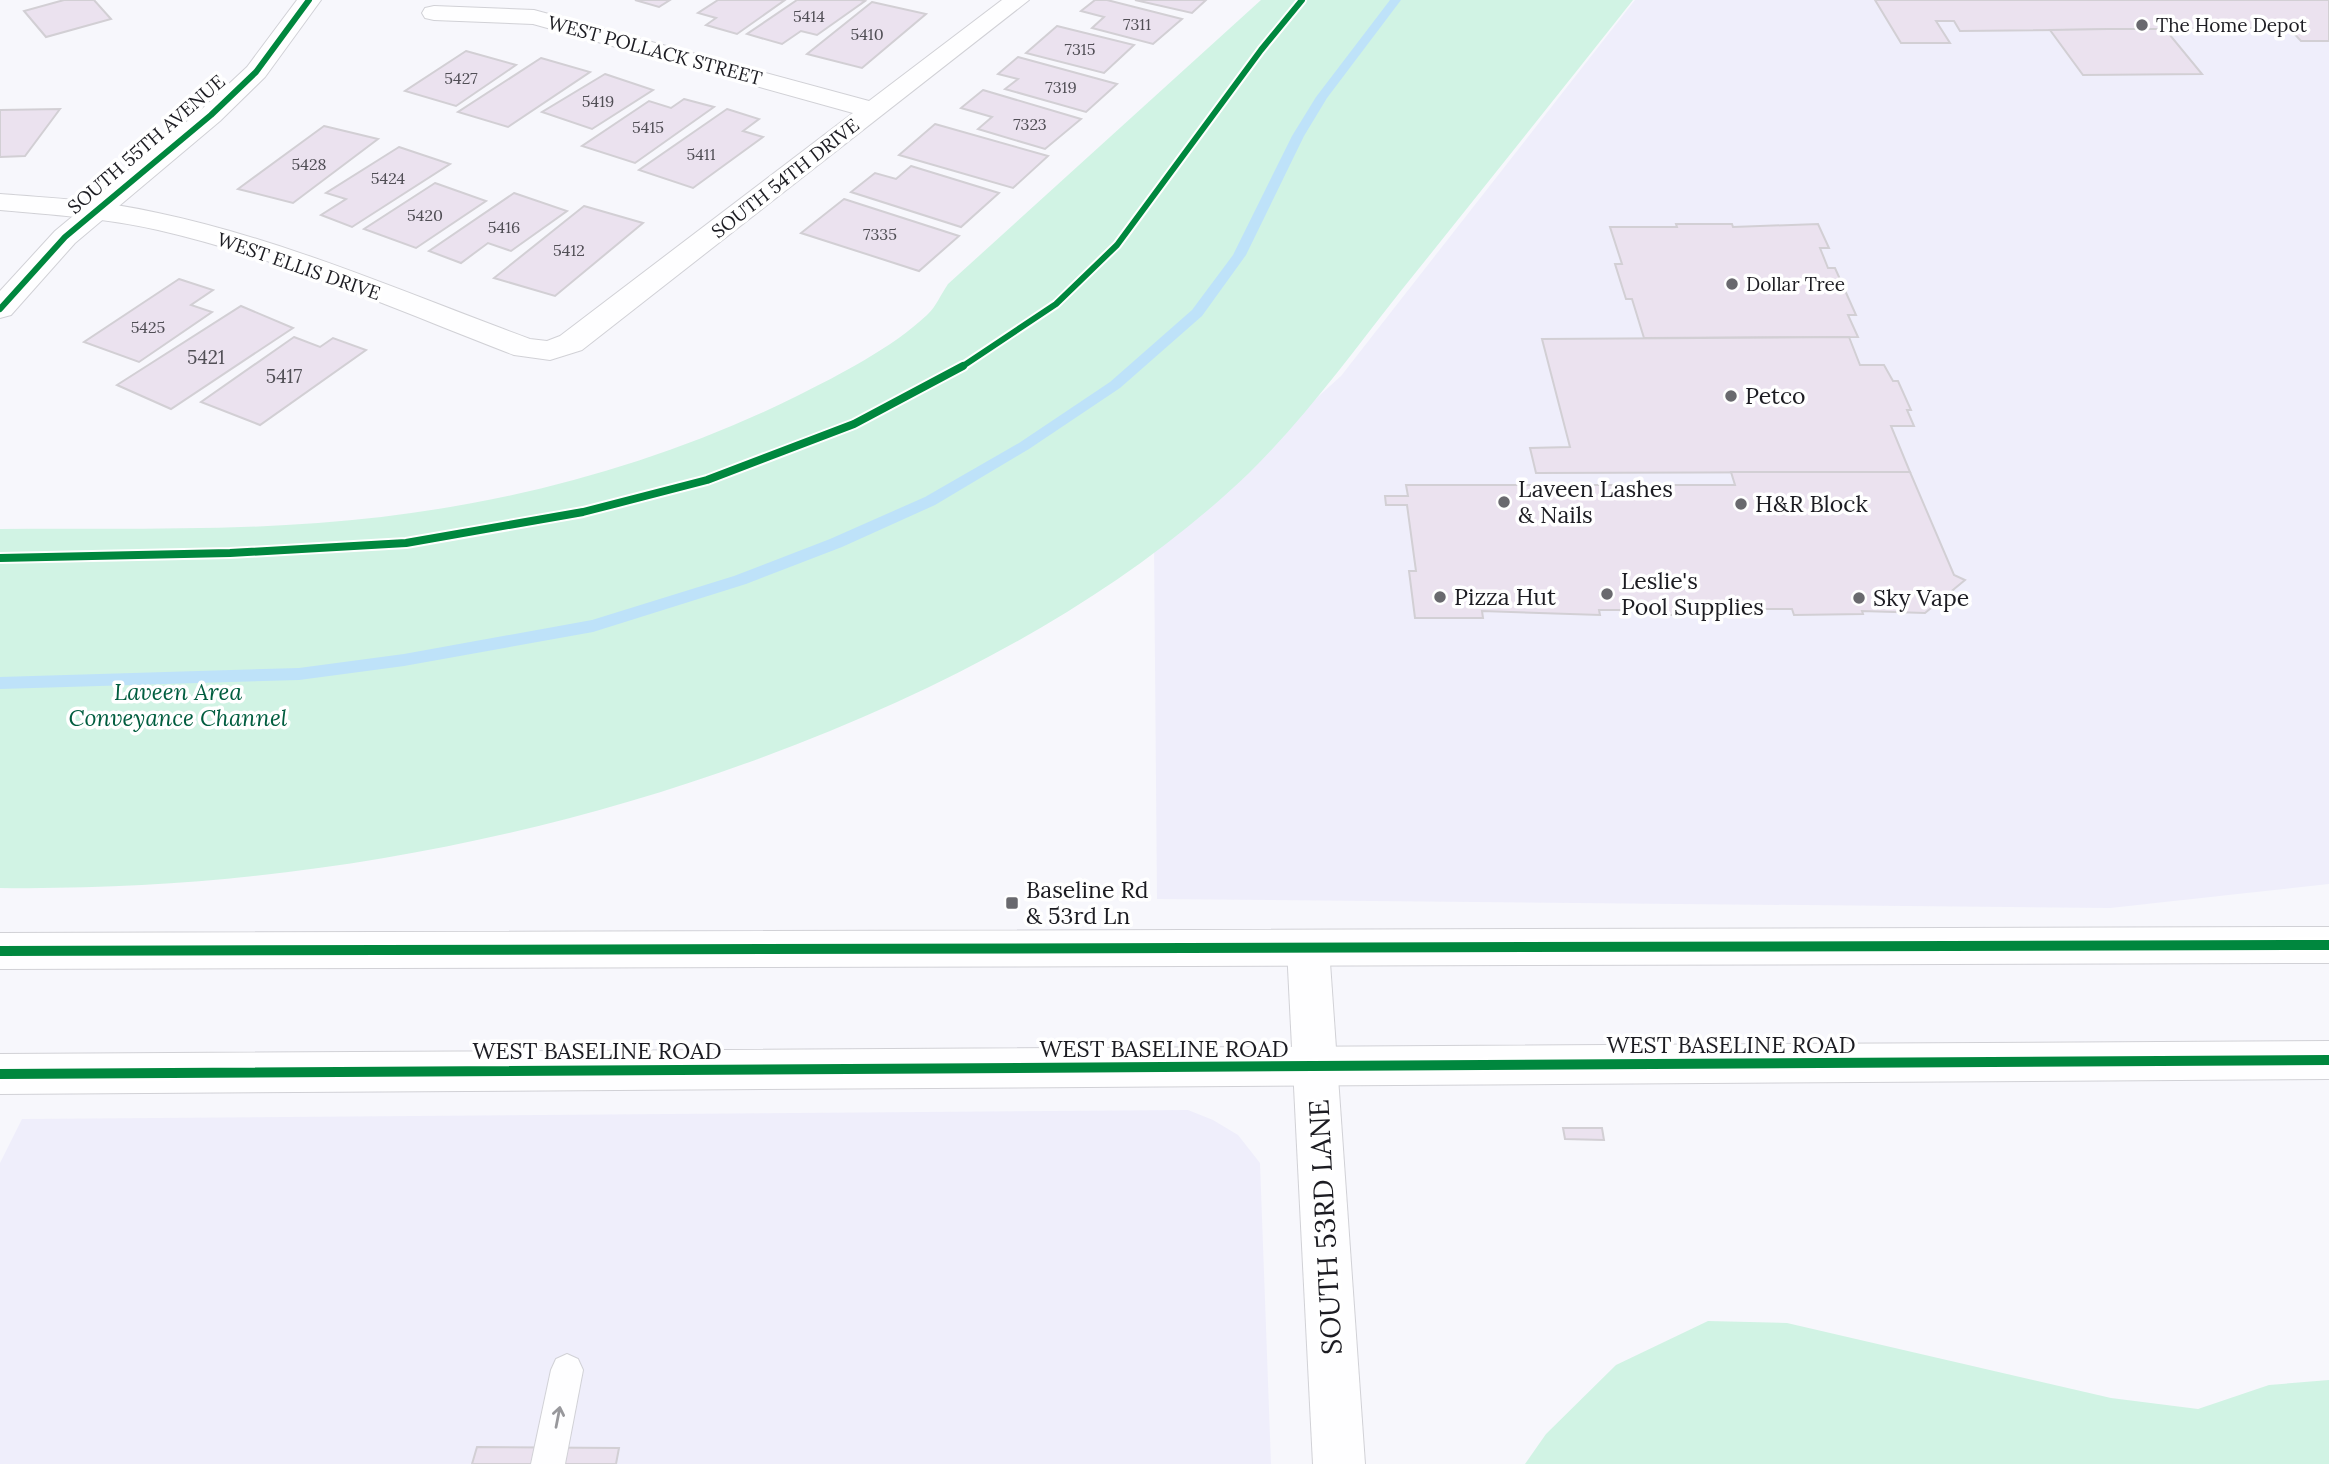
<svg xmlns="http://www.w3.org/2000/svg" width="2329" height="1464" font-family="Lora,serif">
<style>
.built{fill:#efeefb}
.green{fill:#d1f3e4}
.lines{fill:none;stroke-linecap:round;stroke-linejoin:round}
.stream{fill:#bee2f9;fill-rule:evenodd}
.building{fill:#ebe2ef;stroke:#d2cfd4;stroke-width:2}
.service-casing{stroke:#d1d1d6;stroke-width:2}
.minor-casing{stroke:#d1d1d6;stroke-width:2}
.tertiary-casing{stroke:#d1d1d6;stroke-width:2}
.primary-casing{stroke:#d1d1d6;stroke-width:2}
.service{fill:#fefeff;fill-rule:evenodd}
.minor{fill:#fefeff;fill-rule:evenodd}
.tertiary{fill:#fefeff;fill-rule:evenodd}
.primary{fill:#fefeff;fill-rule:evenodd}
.cycleway-far2-casing{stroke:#fff;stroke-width:10}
.cycleway-far1-casing{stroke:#fff;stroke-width:12}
.cycleway-casing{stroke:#fff;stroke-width:15}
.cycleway-far2{stroke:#00873e;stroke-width:6}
.cycleway-far1{stroke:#00873e;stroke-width:8}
.cycleway{stroke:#00873e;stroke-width:10}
.oneway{stroke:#98989c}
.poi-dot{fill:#69696e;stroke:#fff;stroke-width:2.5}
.labels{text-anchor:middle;stroke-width:7;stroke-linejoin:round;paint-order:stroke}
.far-number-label{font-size:16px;fill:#504e55}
.far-poi-label{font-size:19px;fill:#1c1c22;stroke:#fff;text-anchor:start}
.far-street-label{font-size:19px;fill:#1c1c22;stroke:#fff}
.number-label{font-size:19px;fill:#504e55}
.poi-label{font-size:23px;fill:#1c1c22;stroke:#fff;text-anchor:start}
.park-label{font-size:23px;font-style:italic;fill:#005d3f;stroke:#fff}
.street-label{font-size:23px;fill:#1c1c22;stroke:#fff}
.near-street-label{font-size:28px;fill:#1c1c22;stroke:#fff}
</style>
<rect width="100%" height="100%" fill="#f7f7fc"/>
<g class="built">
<path d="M1635,0H2329V884L2110,908L1157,899L1154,545L1341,376Z"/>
<path d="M1188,1110L1213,1120L1238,1135L1260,1163L1271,1464H0V1163L22,1119Z"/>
</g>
<g class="green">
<path d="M1261,0H1633C1556,97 1478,195 1400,292C1352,353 1305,418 1249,473C1148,570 1024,644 897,702C617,829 307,892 0,888V529C106,528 213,531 318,523C483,511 648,470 797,396C839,375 892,348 927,315C936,307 941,294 948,284Z"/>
<path d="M1708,1321L1787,1323L2111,1398L2198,1409L2269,1385L2329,1380V1464H1525L1546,1434L1616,1365Z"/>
</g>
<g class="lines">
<path class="stream" d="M1390,0H1401L1327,98L1304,136L1246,255L1202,316L1120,388L1029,449L935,505L842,547L746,584L593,632L404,666L299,680L0,689V677L299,668L404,654L592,620L734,576L830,539L925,497L1019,443L1110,382L1192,310L1233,255L1292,136L1316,97Z"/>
</g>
<g class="building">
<path d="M64,0H94L111,19L46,37L24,11Z"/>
<path d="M635,0H670L659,7Z"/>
<path d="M718,0H785L737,34L706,25L716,18L698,13Z"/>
<path d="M797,0H860L865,1L817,35L801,31L782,44L747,34Z"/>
<path d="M1095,0H1107L1182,19L1153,44L1092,28L1104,17L1081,11Z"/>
<path d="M1135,0H1206L1192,13Z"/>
<path d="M1875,0H2329V41H2301L2289,28L1960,31L1954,21H1936L1950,43H1901Z"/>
<path d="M872,2L926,14L862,68L807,54Z"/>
<path d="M1057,26L1134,45L1104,73L1026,53Z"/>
<path d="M2108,29H2165L2202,74L2083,75L2050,30Z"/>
<path d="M466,51L516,65L456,106L405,91Z"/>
<path d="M1018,57L1117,84L1086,112L1005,89L1018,79L998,74Z"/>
<path d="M541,58L590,72L508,127L458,112Z"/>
<path d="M605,74L653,90L592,129L542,112Z"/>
<path d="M983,90L1081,119L1045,149L978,129L992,117L961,108Z"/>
<path d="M684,99L714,107L635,163L582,146L649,101L671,108Z"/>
<path d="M60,109L25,156L0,157V110Z"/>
<path d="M727,109L759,119L743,131L763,137L693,188L639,170Z"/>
<path d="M935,124L1048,156L1013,188L899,155Z"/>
<path d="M324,126L378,139L293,203L238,189Z"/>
<path d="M399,147L450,164L352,227L321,215L346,199L326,193Z"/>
<path d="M911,166L999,193L961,227L851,192L875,173L896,179Z"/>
<path d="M435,183L486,201L416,248L364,229Z"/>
<path d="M514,193L567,211L511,251L488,243L461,263L429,251Z"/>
<path d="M844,199L959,236L919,271L801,233Z"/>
<path d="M584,206L643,223L555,296L494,278Z"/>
<path d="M1676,224H1732L1733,227L1818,224L1829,248H1820L1828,268H1835L1856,315H1848L1858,337L1644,338L1632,299H1626L1615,264H1622L1610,227H1677Z"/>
<path d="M179,279L213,290L191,305L212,312L139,362L84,342Z"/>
<path d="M241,306L293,328L171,409L117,385Z"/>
<path d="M294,337L320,347L333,338L366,350L260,425L201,402Z"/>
<path d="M1849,337L1860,365H1884L1893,381H1898L1911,410H1907L1914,426H1891L1910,472L1536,473L1530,448L1570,447L1542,339Z"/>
<path d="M1731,472H1910L1954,575L1965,580L1925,613L1862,611L1863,614L1794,615L1792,609H1743L1744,615H1653L1651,610H1599L1600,615L1482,611L1483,618H1415L1409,571H1416L1407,505H1386L1385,496H1408L1406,485H1735Z"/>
<path d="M1563,1128H1602L1604,1140L1565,1139Z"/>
<path d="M477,1447L619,1448L616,1464H472Z"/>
</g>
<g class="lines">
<g class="service-casing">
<path id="service" d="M567,1354L578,1359L583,1370L565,1464H531L551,1370L556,1359Z"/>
</g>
<g class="minor-casing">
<g id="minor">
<path d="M1002,0H1029L582,350L550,360L514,355C397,310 280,258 158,230C106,218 53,215 0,210V194C53,198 106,201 158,213C286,240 408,294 530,339L547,341L560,336L853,113L533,24L434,20L425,18L422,13L425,8L434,6L534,10L869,101Z"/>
<path d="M1308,930L1323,936L1329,948L1365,1464H1313L1287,948L1293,936Z"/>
</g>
</g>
<g class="tertiary-casing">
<path id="tertiary" d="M297,0H321L265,77L220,121L75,243L11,315L0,318V291L55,231L202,109L247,67Z"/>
</g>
<g class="primary-casing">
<g id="primary">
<path d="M2329,927V963L0,969V933Z"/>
<path d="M2329,1041V1079L0,1094V1054Z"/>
</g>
</g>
<use href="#service" class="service"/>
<use href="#minor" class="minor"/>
<use href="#tertiary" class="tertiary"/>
<use href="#primary" class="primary"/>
<g class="cycleway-far2-casing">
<g id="cycleway-far2">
<path d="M0,309L65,237L211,115L256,72L309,0"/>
<path d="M960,368L1056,304L1117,245L1261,50L1302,0"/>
</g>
</g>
<g class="cycleway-far1-casing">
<path id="cycleway-far1" d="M0,558L230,553L406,543L583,512L707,480L854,424L963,366"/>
</g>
<g class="cycleway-casing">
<g id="cycleway">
<path d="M0,951L2329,945"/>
<path d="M0,1074L2329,1060"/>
</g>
</g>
<use href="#cycleway-far2" class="cycleway-far2"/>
<use href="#cycleway-far1" class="cycleway-far1"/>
<use href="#cycleway" class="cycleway"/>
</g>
<defs><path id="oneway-shaft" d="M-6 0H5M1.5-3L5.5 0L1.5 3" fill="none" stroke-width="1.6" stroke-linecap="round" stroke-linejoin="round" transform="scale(1.75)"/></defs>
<use class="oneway" href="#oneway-shaft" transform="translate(558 1417) rotate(-79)"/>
<g class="poi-dot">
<circle cx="2142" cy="25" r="7"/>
<circle cx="1732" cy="284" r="7"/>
<circle cx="1731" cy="396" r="7"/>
<circle cx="1504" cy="502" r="7"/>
<circle cx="1741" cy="504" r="7"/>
<circle cx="1607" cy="594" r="7"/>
<circle cx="1440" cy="597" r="7"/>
<circle cx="1859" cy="598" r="7"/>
<rect x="1005" y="896" width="14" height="14" rx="3.5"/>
</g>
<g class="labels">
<g class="far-number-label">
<text x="809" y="22">5414</text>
<text x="1137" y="30">7311</text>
<text x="867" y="40">5410</text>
<text x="1080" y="55">7315</text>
<text x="461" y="84">5427</text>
<text x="1061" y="93">7319</text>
<text x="598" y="107">5419</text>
<text x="1030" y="130">7323</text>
<text x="648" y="133">5415</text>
<text x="701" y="160">5411</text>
<text x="309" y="170">5428</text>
<text x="388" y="184">5424</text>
<text x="425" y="221">5420</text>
<text x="504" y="233">5416</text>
<text x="880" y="240">7335</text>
<text x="569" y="256">5412</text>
<text x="148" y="333">5425</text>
</g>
<g class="far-poi-label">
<text x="2156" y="32">The Home Depot</text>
<text x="1746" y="291">Dollar Tree</text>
</g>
<g class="far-street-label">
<text transform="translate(655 50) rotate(15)" y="7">WEST POLLACK STREET</text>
<text transform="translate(146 144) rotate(-41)" y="7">SOUTH 55TH AVENUE</text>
<text transform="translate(785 178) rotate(-38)" y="7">SOUTH 54TH DRIVE</text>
<text transform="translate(299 266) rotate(19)" y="7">WEST ELLIS DRIVE</text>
</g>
<g class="number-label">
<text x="206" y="364">5421</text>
<text x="284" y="383">5417</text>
</g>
<g class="poi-label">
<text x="1745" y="404">Petco</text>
<text x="1518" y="497">Laveen Lashes<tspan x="1518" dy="26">&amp; Nails</tspan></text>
<text x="1755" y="512">H&amp;R Block</text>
<text x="1621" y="589">Leslie's<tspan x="1621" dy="26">Pool Supplies</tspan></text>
<text x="1454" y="605">Pizza Hut</text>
<text x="1873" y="606">Sky Vape</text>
<text x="1026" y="898">Baseline Rd<tspan x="1026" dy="26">&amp; 53rd Ln</tspan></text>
</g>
<g class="park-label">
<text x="178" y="700">Laveen Area<tspan x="178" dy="26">Conveyance Channel</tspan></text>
</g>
<g class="street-label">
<text x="1731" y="1053">WEST BASELINE ROAD</text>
<text x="1164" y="1057">WEST BASELINE ROAD</text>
<text x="597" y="1059">WEST BASELINE ROAD</text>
</g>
<g class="near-street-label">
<text transform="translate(1325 1227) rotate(-93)" y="10">SOUTH 53RD LANE</text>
</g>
</g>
</svg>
